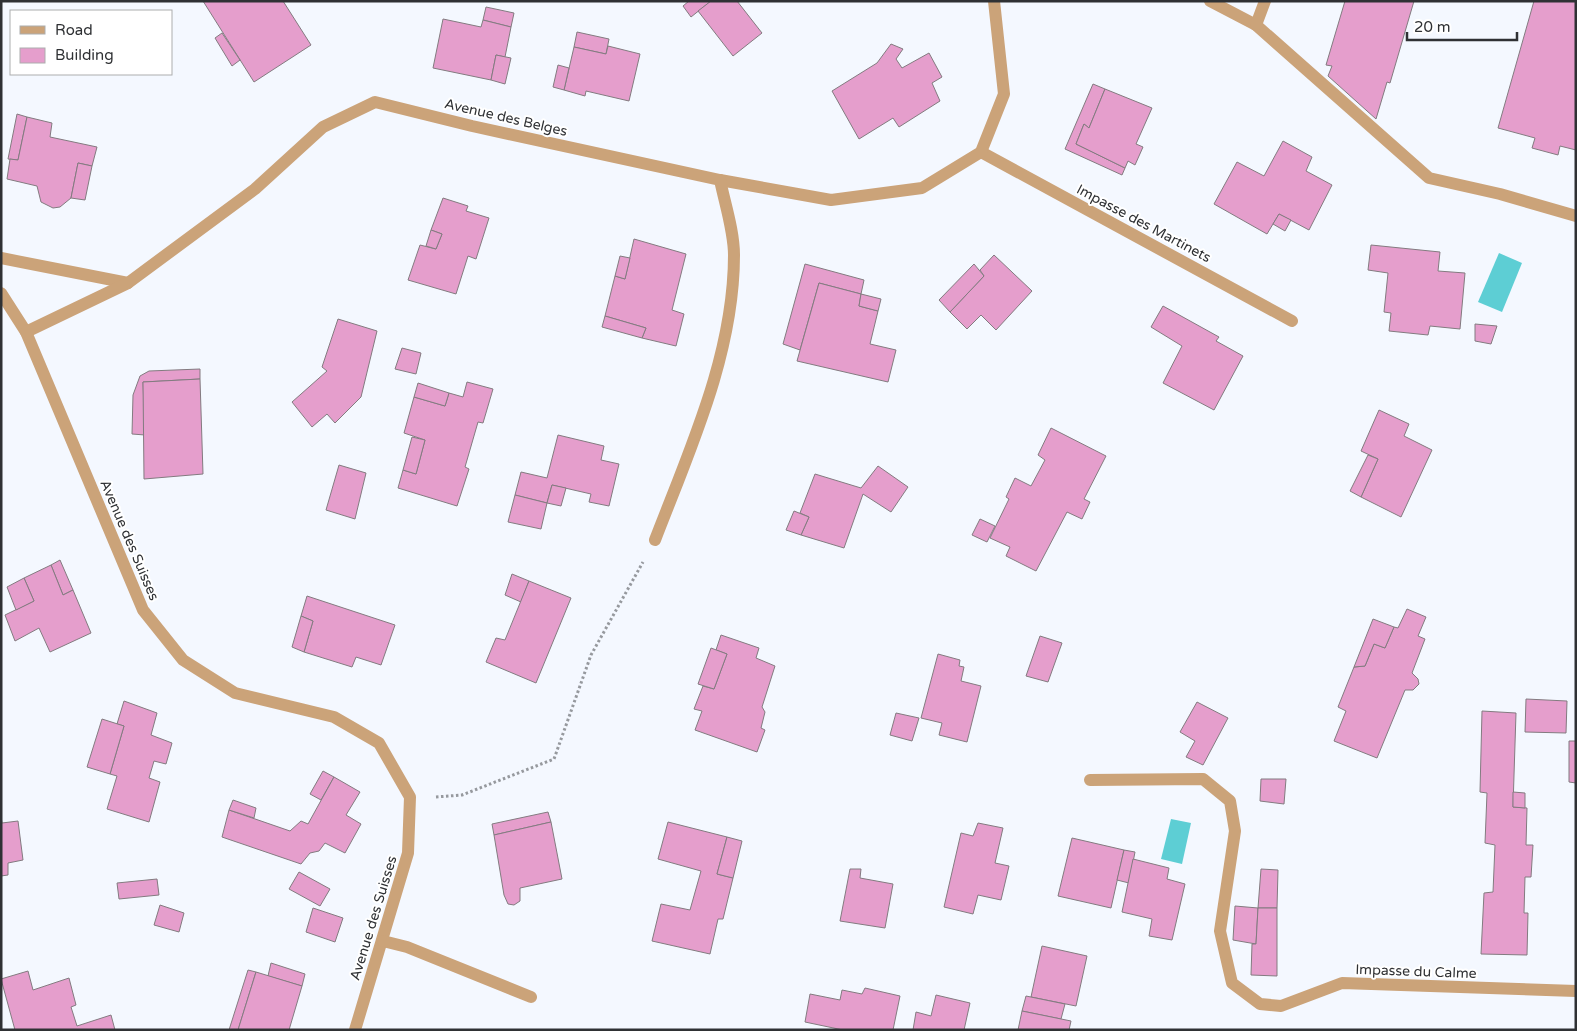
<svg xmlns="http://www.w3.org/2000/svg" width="1577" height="1031" font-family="'Varela Round',sans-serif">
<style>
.water{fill:#5dced4}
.building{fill:#e59ecc;stroke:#837b80}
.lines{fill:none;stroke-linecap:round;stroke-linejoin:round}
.path{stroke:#96999e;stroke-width:3;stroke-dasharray:2.5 2.5;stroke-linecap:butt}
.minor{stroke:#cba379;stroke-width:12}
.labels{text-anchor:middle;stroke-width:4;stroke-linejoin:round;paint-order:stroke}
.street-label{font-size:14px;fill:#2f3134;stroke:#fff}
</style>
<rect width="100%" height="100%" fill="#f4f8ff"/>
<g class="water">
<path d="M1499,253L1522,263L1502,312L1478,302Z"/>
<path d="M1171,819L1191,823L1182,864L1161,859Z"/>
</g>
<g class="building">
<path d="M203,1H283L311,45L254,82Z"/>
<path d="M689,1H711L691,17L683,6Z"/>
<path d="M711,1H737L762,33L733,56L698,11Z"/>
<path d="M1345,1H1414L1390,83L1387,82L1376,119L1328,76L1332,66L1326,65Z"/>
<path d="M1534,1H1576V150L1560,146L1558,155L1532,148L1535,138L1498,128Z"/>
<path d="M486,7L514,13L511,27L483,20Z"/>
<path d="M443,19L481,27L483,20L511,27L505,57L496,55L491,80L433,68Z"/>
<path d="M577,32L609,39L606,54L574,47Z"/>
<path d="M222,33L240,60L232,66L215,38Z"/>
<path d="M891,44L903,49L896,59L902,68L929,53L942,77L932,83L940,101L899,127L893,118L859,139L832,91L877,63Z"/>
<path d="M608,46L640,54L629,101L586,91L585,96L564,90L574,47L606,54Z"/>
<path d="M496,55L511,58L505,84L491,80Z"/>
<path d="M558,65L569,68L564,90L553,87Z"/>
<path d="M1093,84L1105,89L1089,128L1084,124L1076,144L1125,168L1122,175L1065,149Z"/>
<path d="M1105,89L1152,108L1136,144L1143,147L1135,165L1128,161L1125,168L1076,144L1084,124L1089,128Z"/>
<path d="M17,114L27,117L18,160L8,159Z"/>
<path d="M27,117L52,123L50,137L97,147L92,166L78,163L71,198L60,207L53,208L41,202L37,186L7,179L10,159L18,160Z"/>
<path d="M1283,141L1312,157L1306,171L1332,185L1309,230L1279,214L1267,234L1214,204L1237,162L1264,176Z"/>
<path d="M78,163L92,166L85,200L71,198Z"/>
<path d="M443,198L468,206L466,211L489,218L476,259L468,256L456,294L408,280L420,245L436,249L442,234L431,230Z"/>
<path d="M1279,214L1291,220L1285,231L1273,224Z"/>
<path d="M431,230L442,234L436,249L426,246Z"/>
<path d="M634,239L686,254L672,310L684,314L676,346L642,338L646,328L605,316L615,276L625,279Z"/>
<path d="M1371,245L1440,252L1438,271L1465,273L1460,329L1430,326L1428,335L1389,331L1391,313L1384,312L1388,273L1368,270Z"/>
<path d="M994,255L1032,291L996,330L981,315L967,329L950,312L984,276L980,270Z"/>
<path d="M620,256L630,258L625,279L615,276Z"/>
<path d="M805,264L864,280L861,294L819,283L800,350L783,344Z"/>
<path d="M974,264L984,276L950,312L939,300Z"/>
<path d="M819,283L861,294L859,306L878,311L870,344L896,350L888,382L797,361Z"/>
<path d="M861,294L881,299L878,311L859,306Z"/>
<path d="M1163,306L1219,337L1216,341L1243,356L1214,410L1163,383L1182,346L1151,327Z"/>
<path d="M605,316L646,328L642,338L602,327Z"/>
<path d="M338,319L377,331L361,397L335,423L327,414L312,427L292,402L327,371L322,367Z"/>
<path d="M1475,324L1497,326L1491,344L1475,341Z"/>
<path d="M402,348L421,353L416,374L395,369Z"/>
<path d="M200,369V379L143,382L145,435L132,434L133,395L140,376L149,371Z"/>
<path d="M200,379L203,474L144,479L143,382Z"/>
<path d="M467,382L493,389L483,423L478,422L465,467L469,469L457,506L398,488L403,470L416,474L425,440L404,433L414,397L445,406L449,393L463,397Z"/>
<path d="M418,383L449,393L445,406L414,397Z"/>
<path d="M1379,410L1409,424L1404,436L1432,450L1401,517L1361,497L1378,459L1361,451Z"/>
<path d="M1051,428L1106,456L1084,499L1090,502L1082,519L1067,512L1036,571L1006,556L1010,547L990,538L1009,499L1006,497L1015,478L1031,486L1045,460L1038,455Z"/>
<path d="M558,435L604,446L601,460L619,464L609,506L589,502L591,494L552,485L547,503L515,495L521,472L547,478Z"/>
<path d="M412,437L425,440L416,474L403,470Z"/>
<path d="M1368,455L1378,459L1361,497L1350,491Z"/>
<path d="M339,465L366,473L355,519L326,510Z"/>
<path d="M878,466L908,487L891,512L863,494L844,548L801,535L809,517L800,513L815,474L861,488Z"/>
<path d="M552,485L566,488L561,506L547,503Z"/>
<path d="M515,495L547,503L541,529L508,522Z"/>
<path d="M794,511L809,517L801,535L786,530Z"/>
<path d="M980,519L995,526L987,542L972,535Z"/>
<path d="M60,560L73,590L63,595L51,565Z"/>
<path d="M51,565L63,595L73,590L91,633L50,652L39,628L15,641L5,615L34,601L24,578Z"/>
<path d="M512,574L529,581L521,602L505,595Z"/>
<path d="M24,578L34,601L16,610L7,587Z"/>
<path d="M529,581L571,598L536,683L486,662L496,638L505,640Z"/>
<path d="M307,596L395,625L381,665L356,657L352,667L304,652L313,621L301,616Z"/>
<path d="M1407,609L1426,617L1418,636L1425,639L1412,673L1418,679L1419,684L1413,690H1405L1377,758L1334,741L1346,711L1338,707L1354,667L1365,666L1374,644L1385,648L1394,627L1398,628Z"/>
<path d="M301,616L313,621L304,652L292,647Z"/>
<path d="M1373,619L1394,627L1385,648L1374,644L1365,666L1354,667Z"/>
<path d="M721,635L759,648L756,658L775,666L762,707L765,712L761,728L765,730L757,752L695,730L702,711L694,709L703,686L714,689L727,654L716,650Z"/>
<path d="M1040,636L1062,643L1048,682L1026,676Z"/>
<path d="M711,648L727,654L714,689L698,684Z"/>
<path d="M938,654L960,660L959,666L964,667L961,681L981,686L967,742L939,735L942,723L921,718Z"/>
<path d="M1526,699L1567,701L1566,733L1525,732Z"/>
<path d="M124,701L157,713L151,735L172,743L166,764L154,761L149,778L160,782L149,822L107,809L117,776L110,774L124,726L117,724Z"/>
<path d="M1197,702L1228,718L1203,765L1186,757L1195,741L1180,732Z"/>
<path d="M1482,711L1516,713L1513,807L1527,808L1526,845H1533L1531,877H1525L1524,913H1528L1527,955L1481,954L1484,893L1493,892L1495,845L1485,843L1487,793L1480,792Z"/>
<path d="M896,713L919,718L912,741L890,735Z"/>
<path d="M102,719L124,726L110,774L87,767Z"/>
<path d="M1569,741H1576V783L1569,782Z"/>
<path d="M323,771L334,777L321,800L310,794Z"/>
<path d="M334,777L360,792L346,815L361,824L345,853L325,843L319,851L310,853L301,864L222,837L229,810L290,831L301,821L308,824Z"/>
<path d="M1261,779H1286L1284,804L1260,801Z"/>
<path d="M1513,792L1525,793V808L1513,807Z"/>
<path d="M233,800L256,808L254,818L229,810Z"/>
<path d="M548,812L551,822L494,835L492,824Z"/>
<path d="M1,816L2,823L18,821L23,860L8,863V875L1,876Z"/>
<path d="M551,822L562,879L520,888V901L514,905L508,904L504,895L494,835Z"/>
<path d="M668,822L727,837L717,874L733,878L723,919H718L710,954L652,941L661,904L690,910L701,871L658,859Z"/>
<path d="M978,823L1003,828L995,863L1009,866L1001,900L978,895L973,914L944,907L961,833L973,836Z"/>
<path d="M727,837L742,841L733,878L717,874Z"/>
<path d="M1072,838L1124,850L1111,908L1058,896Z"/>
<path d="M1124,850L1135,852L1129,883L1117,880Z"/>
<path d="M1133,859L1169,868L1167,879L1185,884L1172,940L1149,936L1152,919L1122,912Z"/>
<path d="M850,869H861L860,878L893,884L885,928L840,921Z"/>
<path d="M1261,869L1278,870L1277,908H1258Z"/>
<path d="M299,872L330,889L320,906L289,889Z"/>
<path d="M157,879L159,895L119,899L117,883Z"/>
<path d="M160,905L184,913L179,932L154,925Z"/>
<path d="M1235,906L1258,908L1256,944L1233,940Z"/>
<path d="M313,908L343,918L335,942L306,932Z"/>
<path d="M1258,908H1277V976L1251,975L1252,944H1256Z"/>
<path d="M1042,946L1087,956L1076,1006L1031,997Z"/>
<path d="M271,963L305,974L302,986L268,976Z"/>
<path d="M248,970L256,972L238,1030H229Z"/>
<path d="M28,971L33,990L69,978L76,1005L71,1007L77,1026L111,1015L115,1030H15L1,979Z"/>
<path d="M256,972L302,986L289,1030H238Z"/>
<path d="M865,988L900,996L893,1030H843L805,1022L810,994L840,1000L842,990L862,994Z"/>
<path d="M936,995L970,1003L964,1030H913L916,1012L931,1016Z"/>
<path d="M1026,996L1065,1004L1061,1019L1022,1011Z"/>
<path d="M1022,1011L1071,1021L1069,1030H1018Z"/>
</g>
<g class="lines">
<path class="path" d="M436,797L462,795L554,759L591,655L643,562"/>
<g class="minor">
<path d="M1210,1L1256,25L1429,178L1500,194L1576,216"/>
<path d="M1256,25L1265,1"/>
<path d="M981,152L1292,321"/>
<path d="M720,180L831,200L922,188L981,152L1004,94L994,1"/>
<path d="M1,258L128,283"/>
<path d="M1,293L26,332L143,610L183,660L235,693L334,717L379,743L410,797L408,853L355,1030"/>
<path d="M26,332L128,283L255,189L323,127L375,102L472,126L720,180C725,204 734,231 734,255C734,354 690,449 655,540"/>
<path d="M1090,780L1203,779L1230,801L1235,831L1220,931L1232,983L1260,1004L1281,1006L1342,983L1576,991"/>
<path d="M383,941L407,947L531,997"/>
</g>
</g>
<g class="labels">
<g class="street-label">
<text transform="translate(506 117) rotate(13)" y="5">Avenue des Belges</text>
<text transform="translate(1144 223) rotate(28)" y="5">Impasse des Martinets</text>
<text transform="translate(130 540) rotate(67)" y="5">Avenue des Suisses</text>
<text transform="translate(373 918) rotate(-73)" y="5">Avenue des Suisses</text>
<text transform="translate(1416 971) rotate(2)" y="5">Impasse du Calme</text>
</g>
</g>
<rect width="1577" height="1031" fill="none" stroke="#2f3134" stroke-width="5"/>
<rect x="10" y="10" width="162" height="65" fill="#ffffff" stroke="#acadae"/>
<rect x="20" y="26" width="25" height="8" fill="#cba379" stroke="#acadae"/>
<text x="55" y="35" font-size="15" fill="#2f3134">Road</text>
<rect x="20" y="48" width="25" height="15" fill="#e59ecc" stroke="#acadae"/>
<text x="55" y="60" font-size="15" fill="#2f3134">Building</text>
<path d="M1407 32v8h110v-8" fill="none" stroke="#2f3134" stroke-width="2.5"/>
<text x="1414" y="32" font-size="15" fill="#2f3134" stroke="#ffffff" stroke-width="4" paint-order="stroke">20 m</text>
</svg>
